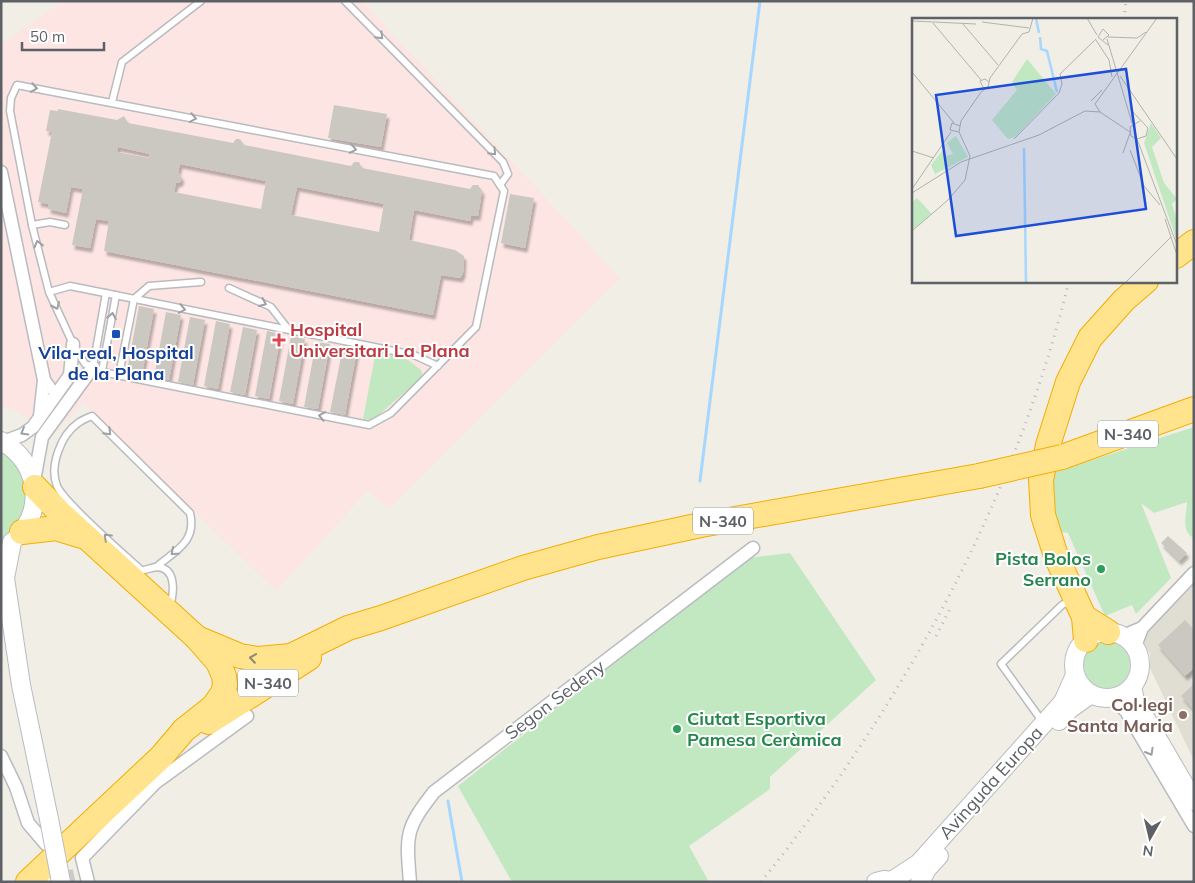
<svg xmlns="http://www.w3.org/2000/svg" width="1195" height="883" font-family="Mulish,sans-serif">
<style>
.education{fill:#e0ddd3}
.medical{fill:#fce5e2}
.green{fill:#c2e8c2}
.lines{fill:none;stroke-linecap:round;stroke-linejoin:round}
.stream{stroke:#a6d7ff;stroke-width:3}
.building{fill:#cbc8c2;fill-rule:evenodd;filter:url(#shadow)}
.street-tunnel{stroke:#cbcbc5;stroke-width:12;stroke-dasharray:12 6;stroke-linecap:butt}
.lane-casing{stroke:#b8bbbf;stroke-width:9}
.street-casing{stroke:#b8bbbf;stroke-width:15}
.secondary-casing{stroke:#b9bcc1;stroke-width:20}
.highway-casing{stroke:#f5ad00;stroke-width:26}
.lane{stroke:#fff;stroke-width:6}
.street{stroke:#fff;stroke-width:12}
.secondary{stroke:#fff;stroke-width:18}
.highway{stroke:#ffe48d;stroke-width:24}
.rail{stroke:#b6b7b7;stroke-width:3;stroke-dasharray:1 6;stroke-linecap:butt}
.secondary-bridge-casing{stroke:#b9bcc1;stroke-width:20;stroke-linecap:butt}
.highway-bridge-casing{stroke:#f5ad00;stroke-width:26;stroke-linecap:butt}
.secondary-bridge{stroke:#fff;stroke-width:18}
.highway-bridge{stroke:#ffe48d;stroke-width:24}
.oneway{stroke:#9ea0a3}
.oneway2{stroke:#8e8872}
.transit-dot{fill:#1a4fb4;stroke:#fff;stroke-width:2}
.health-dot{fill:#e0444e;stroke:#fff;stroke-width:2}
.leisure-dot{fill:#2e9e5b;stroke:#fff;stroke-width:2}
.education-dot{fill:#8d6e63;stroke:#fff;stroke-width:2}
.labels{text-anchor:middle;stroke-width:4;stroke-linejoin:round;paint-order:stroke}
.shield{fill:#fff;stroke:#8e9094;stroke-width:1}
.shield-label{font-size:16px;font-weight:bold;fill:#5d6166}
.health-label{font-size:18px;font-weight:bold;fill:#be3a42;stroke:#fff;text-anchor:start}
.transit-label{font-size:18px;font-weight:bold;fill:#164399;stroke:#fff}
.leisure-label{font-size:18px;font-weight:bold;fill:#27864d;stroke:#fff;text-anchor:end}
.street-label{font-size:18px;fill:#5d6166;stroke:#fff}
.education-label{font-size:18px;font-weight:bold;fill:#785e54;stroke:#fff;text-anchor:end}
.inset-river{fill:none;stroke:#a6d7ff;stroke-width:2.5}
.inset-road{fill:none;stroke:#b1b2ae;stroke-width:1}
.view{fill:#1d4ed8;fill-opacity:0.15;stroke:#1d4ed8;stroke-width:2.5}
.inset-edge{fill:none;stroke:#5d6166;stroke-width:2.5}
</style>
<defs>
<filter id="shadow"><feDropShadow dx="2.5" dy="4.5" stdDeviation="1" flood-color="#0004"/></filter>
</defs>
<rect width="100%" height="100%" fill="#f0eee5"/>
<path class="education" d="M1194,582V761L1150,668V654L1142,639Z"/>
<path class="medical" d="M63,1H362L620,278L389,509L368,490L276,591L84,403L50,438L31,421L13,409L1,406V44Z"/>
<g class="green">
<path d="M376,351L408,360L421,370L423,376L373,420L363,419Z"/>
<path d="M1194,427V538C1180,531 1187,514 1187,502L1154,513L1141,503L1171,578L1136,614L1132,605L1105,616L1068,533L1057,531L1052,473Z"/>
<path d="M1,448C14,456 26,475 29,490C33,508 16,533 1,540Z"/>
<path d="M790,553L876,680L770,777V789L689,846L709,882H512L458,786L748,558Z"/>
<circle cx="1107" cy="665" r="23"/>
</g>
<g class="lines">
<g class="stream">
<path d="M700,481L760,1"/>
<path d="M448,801L462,882"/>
</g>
</g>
<g class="building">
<path d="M334,105L387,114L381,147L328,138Z"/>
<path d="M58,109L117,120L124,116L128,123L233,143L236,139H240L244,145L351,166L354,162H359L362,168L470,189L473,185H478L482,191L478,216H471L470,221L414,210L409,240L455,250L464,256L463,273L460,278L441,275L433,315L104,251L109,221L96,219L90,248L72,245L83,189L71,187L66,213L48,209L49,204L38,202L52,132L46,131L50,110L58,111ZM118,147L150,154L149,158L117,152ZM180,164L266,181L261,209L174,192L176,183L180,182L182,178L178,172ZM297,187L384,204L379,232L291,215Z"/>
<path d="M510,194L534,198L525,248L501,243Z"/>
<path d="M139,306L154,309L142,374L127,371Z"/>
<path d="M166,312L181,315L169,380L154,377Z"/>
<path d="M190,317L205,320L193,385L178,382Z"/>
<path d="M216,321L230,324L218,389L204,386Z"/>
<path d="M243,327L257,330L245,395L230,392Z"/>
<path d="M267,331L281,334L269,399L255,396Z"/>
<path d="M291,336L305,339L293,404L279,401Z"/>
<path d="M316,342L330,344L318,409L304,407Z"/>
<path d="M343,347L357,350L345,415L330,412Z"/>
<path d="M1168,536L1187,553L1179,561L1161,543Z"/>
<path d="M1185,620L1194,630V668L1185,676L1158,645Z"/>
<path d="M1194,684V710L1181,696Z"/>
</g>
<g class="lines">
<path class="street-tunnel" d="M52,880L74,875"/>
<g class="lane-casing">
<g id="lane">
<path d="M345,1L503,162L508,174L500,185"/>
<path d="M112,102L122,62L201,1"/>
<path d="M32,225L50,222L65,225"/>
<path d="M229,288L271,307L288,329"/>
<path d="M49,292L32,225L10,111L11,98L17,85L494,176L504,191L476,327L391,413L369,425L107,373L85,364L73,344L49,292L70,286L414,355L438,366"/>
<path d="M93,367L106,293"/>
<path d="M102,371L116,295"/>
<path d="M119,375L134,299L149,286L201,282"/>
<path d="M140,571C145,570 151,568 156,567C177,567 174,593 170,606"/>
<path d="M142,571C125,555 64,503 57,486C49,466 61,435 78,423C82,420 87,418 92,416L190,513C197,542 175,551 156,567"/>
<path d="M1042,721L1001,664L1062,605L1072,600"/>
</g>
</g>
<g class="street-casing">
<g id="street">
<path d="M1,172L44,380"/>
<path d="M40,416L44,380L49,387"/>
<path d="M3,442L22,435L33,427L70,375L73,344"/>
<path d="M34,481L42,437L93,367"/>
<path d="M1123,636L1142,628"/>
<path d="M1135,646L1142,628L1194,573"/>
<path d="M1112,698L1126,711L1194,826"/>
<path d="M1,756L16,787L28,823L46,844"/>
<path d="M48,882L50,880"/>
<path d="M88,882L82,858L155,783L247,716"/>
<path d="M410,882C406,835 405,829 434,792L753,548"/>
</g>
</g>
<g class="secondary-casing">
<g id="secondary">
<path d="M1,441C37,460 47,507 17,537"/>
<path d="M12,542L5,578L21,685L49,819"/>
<circle cx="1107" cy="665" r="33"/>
<path d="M1132,687L1135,700L1194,801"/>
<path d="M1059,721L1070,709L1091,694"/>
<path d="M893,880L919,863L1063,702L1075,675"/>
<path d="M876,882L884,880L897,882"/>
<path d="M920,882L927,869L939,856"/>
</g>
</g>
<g class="highway-casing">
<g id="highway">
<path d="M1176,256L1194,242"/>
<path d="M1062,457L1194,409"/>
<path d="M22,532L56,528L82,536"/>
<path d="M1084,617L1108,632"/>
<path d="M197,638L240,656L258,659L291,656L348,628L381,618L523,568L598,547L701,525L979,476"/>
<path d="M1086,640L1084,617L1056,556L1043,515L1041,480L1048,445L1068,382L1090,338L1124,300L1146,281"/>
<path d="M209,722L309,658"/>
<path d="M28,882L161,757L184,730L213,707L223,693L225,685L224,676L218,662L197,638L61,514L35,487"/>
</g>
</g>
<use href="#lane" class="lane"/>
<use href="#street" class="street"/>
<use href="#secondary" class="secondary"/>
<use href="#highway" class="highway"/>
<g class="rail">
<path d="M1124,19L1126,1"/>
<path d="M936,636L952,605"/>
<path d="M761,882C902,706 1015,502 1069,281"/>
</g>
<g class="secondary-bridge-casing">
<path id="secondary-bridge" d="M49,819L61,882"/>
</g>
<g class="highway-bridge-casing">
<path id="highway-bridge" d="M979,476L1062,457"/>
</g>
<use href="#secondary-bridge" class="secondary-bridge"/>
<use href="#highway-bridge" class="highway-bridge"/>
</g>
<defs><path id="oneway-chevron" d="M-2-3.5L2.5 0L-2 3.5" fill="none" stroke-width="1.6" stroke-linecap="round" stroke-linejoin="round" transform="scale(1.25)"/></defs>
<g class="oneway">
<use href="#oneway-chevron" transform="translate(380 36) rotate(46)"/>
<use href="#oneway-chevron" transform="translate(34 88) rotate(9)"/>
<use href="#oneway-chevron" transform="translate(193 118) rotate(11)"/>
<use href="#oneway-chevron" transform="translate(353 149) rotate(11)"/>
<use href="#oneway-chevron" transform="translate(493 152) rotate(46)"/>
<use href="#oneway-chevron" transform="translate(38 244) rotate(-104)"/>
<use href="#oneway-chevron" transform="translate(263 303) rotate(24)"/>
<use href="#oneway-chevron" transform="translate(56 306) rotate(66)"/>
<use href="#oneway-chevron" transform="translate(182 309) rotate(11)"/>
<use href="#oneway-chevron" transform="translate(112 316) rotate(-80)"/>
<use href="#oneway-chevron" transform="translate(322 416) rotate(-169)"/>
<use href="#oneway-chevron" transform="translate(24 432) rotate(150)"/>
<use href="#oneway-chevron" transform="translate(108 432) rotate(45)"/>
<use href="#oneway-chevron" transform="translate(107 537) rotate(-136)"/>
<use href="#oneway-chevron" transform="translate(174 552) rotate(140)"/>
<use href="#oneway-chevron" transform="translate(1150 752) rotate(60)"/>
</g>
<use class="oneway2" href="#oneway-chevron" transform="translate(253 658) rotate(-172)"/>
<rect class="transit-dot" x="111" y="329" width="10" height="10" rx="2.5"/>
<path class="health-dot" d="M276.5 332.5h5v5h5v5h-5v5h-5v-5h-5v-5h5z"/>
<g class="leisure-dot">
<circle cx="1101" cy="569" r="5"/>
<circle cx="677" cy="729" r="5"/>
</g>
<circle class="education-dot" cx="1183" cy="715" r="5"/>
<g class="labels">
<g class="shield">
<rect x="1098" y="420.5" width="60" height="27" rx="4"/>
<rect x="693" y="507.5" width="60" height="27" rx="4"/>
<rect x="238" y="669.5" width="60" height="27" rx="4"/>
</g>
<g class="shield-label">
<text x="1128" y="440">N-340</text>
<text x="723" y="527">N-340</text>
<text x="268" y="689">N-340</text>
</g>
<g class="health-label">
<text x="290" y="336">Hospital<tspan x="290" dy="21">Universitari La Plana</tspan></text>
</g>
<g class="transit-label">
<text x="116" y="359">Vila-real, Hospital<tspan x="116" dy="21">de la Plana</tspan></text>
</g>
<g class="leisure-label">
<text x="1091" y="565">Pista Bolos<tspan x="1091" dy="21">Serrano</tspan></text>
<text x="687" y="725" text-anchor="start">Ciutat Esportiva<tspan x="687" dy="21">Pamesa Ceràmica</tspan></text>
</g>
<g class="street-label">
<text transform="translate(555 700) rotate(-37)" y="6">Segon Sedeny</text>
<text transform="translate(991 783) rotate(-48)" y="6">Avinguda Europa</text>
</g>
<g class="education-label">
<text x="1173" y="711">Col·legi<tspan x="1173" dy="21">Santa Maria</tspan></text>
</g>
</g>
<g transform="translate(912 18)">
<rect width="265" height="265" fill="#f0eee5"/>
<path d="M115,41L144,76L103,119L96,121L80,102L105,72L100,64ZM239,105L249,120L240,129L252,165L265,181L260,186L265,202V223L232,125ZM44,118L56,139L23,156L19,147L31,132L34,138L41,136L35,125ZM5,180L20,196L0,212V184Z" fill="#c2e8c2"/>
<path class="inset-river" d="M124,0L127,15M128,19L129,31L135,33L145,74M112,130L114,265"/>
<path class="inset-road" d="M175,0L185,17M0,3L64,6M70,4L117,10M21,5L69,62M51,6L86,47M110,16L117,14L121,0M196,19L225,20L234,14M195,21L220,105M184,22L197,42L200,59M191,22L197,17L191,11L186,19L196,27M0,54L42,105M208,58L265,141M72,71L68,63L73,61L77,64M179,83L190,72M221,94L236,110L234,118L225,121L219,118L218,109L228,103M48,108L40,105L38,112L47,114L49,103L69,74L76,69L78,60L110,16M218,114L188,94L183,86L245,0M102,121L147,75L150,66L148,56L184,21M225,121L265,227M218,132L232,168L248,187M0,133L22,140M211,135L218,115M0,171L39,114M0,175L49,144L127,117L173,93L188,94M253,201L265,237M0,213L36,182L53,162L58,138L47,114M213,265L259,219"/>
<path class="view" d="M214,51L234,191L44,218L24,77Z"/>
<rect width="265" height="265" class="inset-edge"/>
</g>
<rect width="1195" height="883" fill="none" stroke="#5d6166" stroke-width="5"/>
<g transform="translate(1150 838) rotate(188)" stroke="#ffffff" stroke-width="4" paint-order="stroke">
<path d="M0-4L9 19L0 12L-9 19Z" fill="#5d6166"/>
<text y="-8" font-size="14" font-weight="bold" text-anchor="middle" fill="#5d6166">N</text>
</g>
<path d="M22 42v8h82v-8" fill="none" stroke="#5d6166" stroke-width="2.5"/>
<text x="30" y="42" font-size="15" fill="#5d6166" stroke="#ffffff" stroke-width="4" paint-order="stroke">50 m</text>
</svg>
